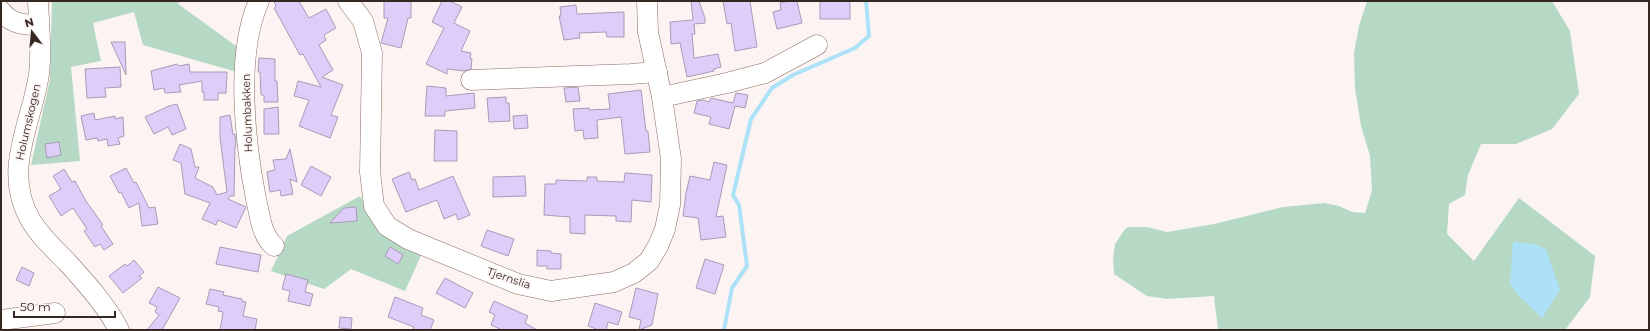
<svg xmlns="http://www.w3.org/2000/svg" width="1650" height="331" font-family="Montserrat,sans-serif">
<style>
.green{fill:#b5d9c5}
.water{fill:#ade1f7}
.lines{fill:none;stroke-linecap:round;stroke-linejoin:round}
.stream{stroke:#ade1f7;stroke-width:4}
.building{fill:#decdf8;stroke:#a79cb8}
.minor-casing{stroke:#8a6c60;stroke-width:21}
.minor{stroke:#fff;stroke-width:20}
.labels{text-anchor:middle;stroke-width:3;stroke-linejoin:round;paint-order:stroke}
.street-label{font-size:11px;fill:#352823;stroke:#fcf4f2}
</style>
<rect width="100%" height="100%" fill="#fcf4f2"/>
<g class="green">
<path d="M52,1H187L177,3L240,49V73L143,45L134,12L93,23L101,61L71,67L80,161L31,165L50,79Z"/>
<path d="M1367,1H1552L1570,31L1579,94L1552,129L1516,144H1481L1468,175L1465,195L1449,204L1447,234L1474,261L1519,198L1595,256L1590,297L1565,330H1218L1214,296L1168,299L1147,296L1114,274L1113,260L1115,244L1125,229L1128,227H1147L1167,232L1214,224L1283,207L1324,203L1339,206L1352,212L1365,213L1372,191L1370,156L1361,126L1355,88L1354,53L1359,26Z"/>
<path d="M360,196L382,235L423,251L405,291L351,269L324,289L271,271L287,236Z"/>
</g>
<path class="water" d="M1513,242L1534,244L1546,249L1560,290L1542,318L1518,295L1510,283Z"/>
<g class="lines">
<path class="stream" d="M724,330L732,288L747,266L739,205L733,195L751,119L772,88L793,75L855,48L869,36L866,1"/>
</g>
<g class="building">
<path d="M274,1H299L309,18L326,9L336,28L324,35L326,40L319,45L333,70L322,77L343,85L331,115L338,117L330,138L299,126L309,100L294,96L298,81L321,87L303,54L300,55L274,8L276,6Z"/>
<path d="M384,1H411V18H408L401,48L381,43L388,18H384Z"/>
<path d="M442,1H450L462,7L454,23L470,31L461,51L471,53L470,58L472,59L471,69L464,71L447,69V74L426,64L444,28L432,22Z"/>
<path d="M691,1H699L705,18V23L694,24L695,34H692L694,58L718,54L721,67L714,69V71L687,77L680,43L671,44L670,22L693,20Z"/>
<path d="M723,1H750L757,47L735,51L731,23L727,24Z"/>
<path d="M789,1H797L802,23L777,29L773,12L781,10L780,3Z"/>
<rect x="820" y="1" width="30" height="18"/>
<path d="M576,5L577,14L624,12V37H607L606,32L579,33L580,38L564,40L559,16H561L560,7Z"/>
<path d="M111,42H125L126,75Z"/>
<path d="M259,58L275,59V81H277L278,102H264V95H261L260,72H258Z"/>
<path d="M177,64L179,66L189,64L190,72H227L226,93H218V100H204V92H202V81L179,85L181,92L165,93L164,88L154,90L151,71Z"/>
<path d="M120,67L121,87L105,88L106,97L87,98L85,69Z"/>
<path d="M427,86L446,88V96L474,93L475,108L445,111V116H425Z"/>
<path d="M578,87L580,101L566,102L564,88Z"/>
<path d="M641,90L646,131H648L650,152L625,154L621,117L597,120L598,138L584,139L583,130L575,131L573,109L589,108V110L610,109L608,94Z"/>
<path d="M736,93L748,95L745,108L735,106L729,129L709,124L711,117L694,113L697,101L703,100L709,102L711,98L733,103Z"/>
<path d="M506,97V103H509L510,121L489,122L487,98Z"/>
<path d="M177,104L186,129L172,135L168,127L154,134L145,117L169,106Z"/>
<path d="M278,107L279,134H264V109Z"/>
<path d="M94,113L95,120L115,116V119L123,117L124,136L118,138L120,144L108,146L107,139L98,141L97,138L86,140L81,116Z"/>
<path d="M230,115L233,135L235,134L236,146H235L234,196H230L228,199L246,207L236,228L218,220L216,225L202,219L210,203L185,194L181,163L173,160L180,144L191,149L195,167H199L195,178L213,187L217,195L227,192L220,138V117Z"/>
<path d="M527,115L528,128L514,129L513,116Z"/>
<path d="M435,130L457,131V161H434Z"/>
<path d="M59,142L61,155L47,158L45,144Z"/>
<path d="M290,149L297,182L290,179L293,194L281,196L280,190L270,192L267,172L275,170L273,160L286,159Z"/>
<path d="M714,162L727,165L716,217L723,216L726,237L701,240L698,218L683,216L686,193L690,176L710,180Z"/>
<path d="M311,166L331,177L321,196L301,185Z"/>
<path d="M126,168L134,183L136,182L149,208L155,207L158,224L142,226L139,203L129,208L121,192L119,193L110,176Z"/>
<path d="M64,169L72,182L75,181L86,201L103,225L101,226L113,244L104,250L100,244L95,247L84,231L87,229L73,208L61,216L49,196L61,189L53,176Z"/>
<path d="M409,172L412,180L415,179L419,190L453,176L470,215L458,220L456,214L444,219L437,200L406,212L392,179Z"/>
<path d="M625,173L652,175L651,202L632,200L631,222L616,221V216L585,215V234L570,233V217L544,215L545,184H556V180L587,181V177H597V181L624,182Z"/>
<path d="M525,176L526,196L493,197V177Z"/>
<path d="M356,207L357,221L330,223L344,208Z"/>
<path d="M487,230L514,239L508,256L481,246Z"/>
<path d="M220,247L261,255L258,272L216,264Z"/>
<path d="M390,247L403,255L398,264L385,256Z"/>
<path d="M537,250L551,251V253L561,254V269H547V266H537Z"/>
<path d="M705,259L724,265L715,294L696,288Z"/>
<path d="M134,260L144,272L139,276L142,278L123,293L109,276L125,264L127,266Z"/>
<path d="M22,267L34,273L29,286L16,280Z"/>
<path d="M286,274L308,280L305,292L313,294L310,306L288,301L290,291L282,289Z"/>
<path d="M445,278L473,293L465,308L436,293Z"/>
<path d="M158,287L180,298L162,330H147L159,315L155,312L157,307L149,303Z"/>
<path d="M636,288L658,294L652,325L639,330L641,320L629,317Z"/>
<path d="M210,289L224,292L223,295L242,299V301L246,302L243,316L257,319L255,330H220L223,312L218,311L219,307L206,304Z"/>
<path d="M395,297L423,308L421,315L434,320L430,330H413L414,327L388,317Z"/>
<path d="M494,301L528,316L525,323L537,330H502L491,325L495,315L489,312Z"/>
<path d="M595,303L622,312L618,325L608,322L606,330H599L588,326Z"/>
<path d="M340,317L352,318L351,329L339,328Z"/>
</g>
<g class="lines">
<g class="minor-casing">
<g id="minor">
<path d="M38,1C39,25 42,50 39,74C32,123 2,170 30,219C39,235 54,249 67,262C86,283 106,305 119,330"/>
<path d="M259,1C235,54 245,143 256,199C260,215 261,235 274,246"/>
<path d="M348,1L363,21L372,53L370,172L374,206L387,226L408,239L518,284L551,291L614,282L634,273L649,261L658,246L665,229L670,205L671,159L662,97L648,32L647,1"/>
<path d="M1,11C11,24 24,25 39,25"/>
<path d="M471,80L631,74L657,72"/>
<path d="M662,97L727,83L765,73L817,45"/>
<path d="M1,320L55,313"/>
</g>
</g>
<use href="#minor" class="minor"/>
</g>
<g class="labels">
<g class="street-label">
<text transform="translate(247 113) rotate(-92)" y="4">Holumbakken</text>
<text transform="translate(28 122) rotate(-77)" y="4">Holumskogen</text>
<text transform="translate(509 278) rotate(19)" y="4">Tjernslia</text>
</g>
</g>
<rect width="1650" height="331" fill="none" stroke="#352823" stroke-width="4"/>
<g transform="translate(32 32) rotate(344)" stroke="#fcf4f2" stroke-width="3" paint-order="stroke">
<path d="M0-3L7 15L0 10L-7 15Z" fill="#352823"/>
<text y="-6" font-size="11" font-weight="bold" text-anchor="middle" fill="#352823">N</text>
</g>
<path d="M14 311v6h101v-6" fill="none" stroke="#352823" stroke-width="2"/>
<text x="20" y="311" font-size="12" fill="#352823" stroke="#fcf4f2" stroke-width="3" paint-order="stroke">50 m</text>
</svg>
